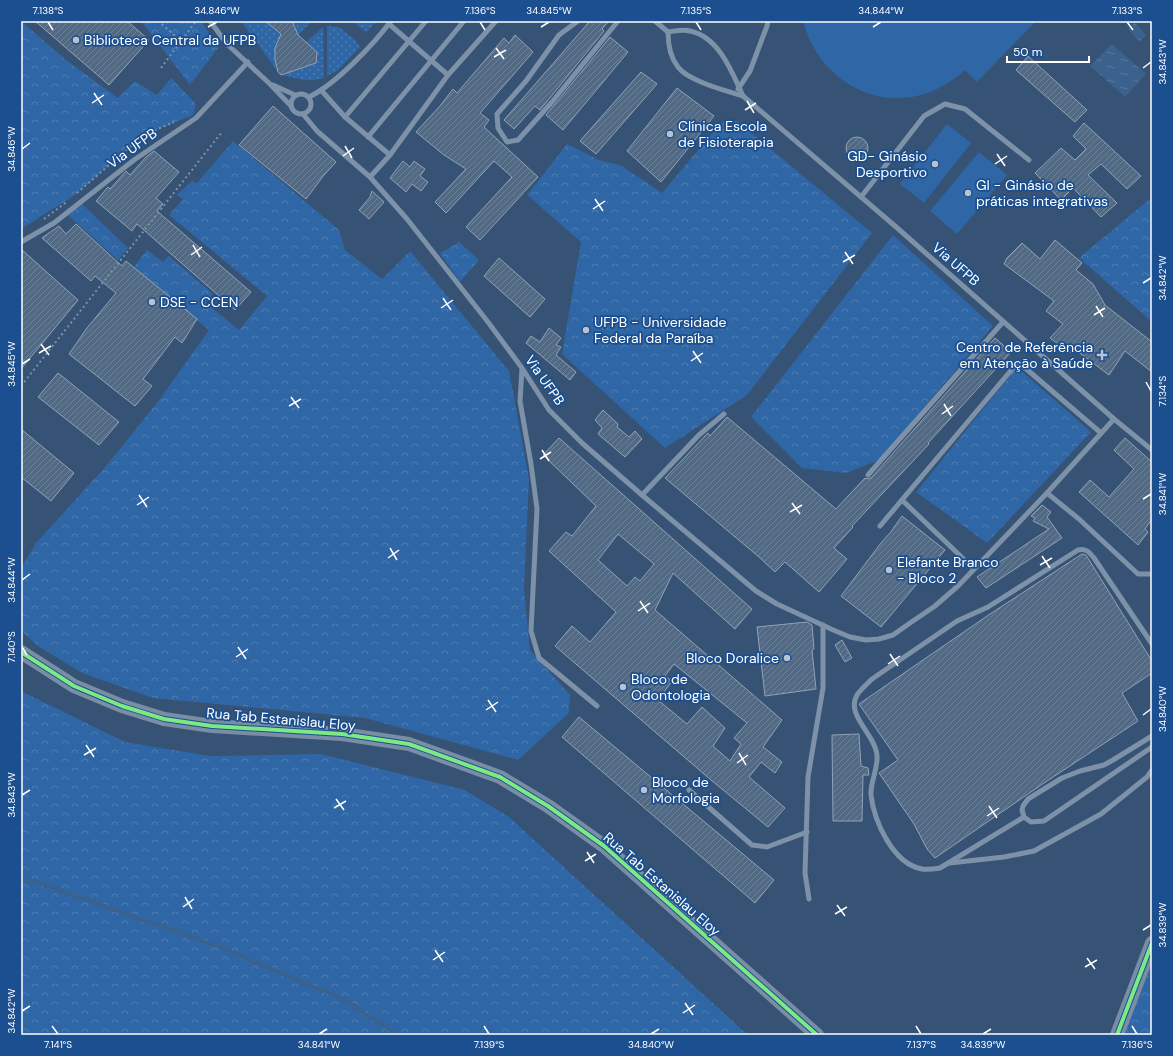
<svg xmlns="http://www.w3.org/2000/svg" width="1173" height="1056" font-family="'DM Sans',sans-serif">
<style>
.grass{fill:url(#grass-dots)}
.forest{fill:url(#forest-crowns)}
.garden{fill:#2f66a5}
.water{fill:url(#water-ripples)}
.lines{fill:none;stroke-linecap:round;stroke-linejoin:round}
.stream{stroke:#3b618d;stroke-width:3.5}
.building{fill:url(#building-hatch);stroke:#92a2b6;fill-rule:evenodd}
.path{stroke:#7d92a8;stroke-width:2;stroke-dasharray:2 3;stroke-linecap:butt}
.lane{stroke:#7d92a8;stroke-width:5}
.secondary{stroke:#798da4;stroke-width:14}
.cycleway-casing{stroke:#1b4f8f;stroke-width:6}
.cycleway{stroke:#7ce984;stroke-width:4}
.ticks{fill:none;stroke:#fff;stroke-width:1.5}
.poi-dot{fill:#b9c2ce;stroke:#1b4f8f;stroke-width:1.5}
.labels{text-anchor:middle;stroke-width:3.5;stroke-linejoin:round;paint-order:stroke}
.poi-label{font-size:14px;fill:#fff;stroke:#1b4f8f;text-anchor:start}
.street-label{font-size:14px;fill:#fff;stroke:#1b4f8f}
.neatline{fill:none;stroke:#fff;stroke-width:1.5}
.ticks-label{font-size:10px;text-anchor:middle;fill:#fff}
</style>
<defs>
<pattern id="grass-dots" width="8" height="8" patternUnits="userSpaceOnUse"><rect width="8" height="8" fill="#2f66a5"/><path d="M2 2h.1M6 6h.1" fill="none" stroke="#4e7db2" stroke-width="1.8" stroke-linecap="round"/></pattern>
<pattern id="forest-crowns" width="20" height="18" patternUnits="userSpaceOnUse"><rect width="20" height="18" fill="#2f66a5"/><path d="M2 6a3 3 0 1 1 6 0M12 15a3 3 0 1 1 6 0" fill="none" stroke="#4e7db2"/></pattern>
<pattern id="water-ripples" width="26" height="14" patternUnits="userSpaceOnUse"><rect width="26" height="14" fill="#3b618d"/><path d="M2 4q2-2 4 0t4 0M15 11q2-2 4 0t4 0" fill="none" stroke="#58799e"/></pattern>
<pattern id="building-hatch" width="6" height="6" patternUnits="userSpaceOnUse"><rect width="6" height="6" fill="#526984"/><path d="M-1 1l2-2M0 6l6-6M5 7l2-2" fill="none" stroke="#6c8096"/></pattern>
</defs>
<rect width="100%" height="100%" fill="#365274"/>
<g class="grass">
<path d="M241,21H265L281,34C274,50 274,56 278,72Z"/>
<path d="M291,21H312L298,35Z"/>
<path d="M352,21H377L366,32Z"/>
<path d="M327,26L339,27L356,41L360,47L337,71L327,76Z"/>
<path d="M323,27L324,78C307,83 297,78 281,75L316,63L317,52L306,42Z"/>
</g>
<g class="forest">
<path d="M21,21L66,60L118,98L135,81L157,95L171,78L196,104L193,115L144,135L75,195L21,229Z"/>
<path d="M141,21H201L219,47L190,85Z"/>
<path d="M737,121L872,233L747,395L665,448L562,354L581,242L527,195L567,144L599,160L620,165L662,193L722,122Z"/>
<path d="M233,141L339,230L345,250L382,279L410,251L509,371L529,479L524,589L530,650L570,695L569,713L518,760L365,718L153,698L82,673L38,646L21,631V568L36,543L106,466L160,399L209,330L133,268L147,250L163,262L169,256L213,294L206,303L239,330L267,296L169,215L183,199L177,195L192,181L197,183Z"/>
<path d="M1152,197V322L1079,258Z"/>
<path d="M82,204L128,248L118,260L68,215Z"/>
<path d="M893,235L993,326L879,460L846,473L802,468L751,417Z"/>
<path d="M459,242L479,260L460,282L440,253Z"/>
<path d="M1017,367L1091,432L987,543L916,492Z"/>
<path d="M21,691L125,742L210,756L321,754L465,790L509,817L748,1035H21Z"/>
<path d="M1152,958V1035H1122Z"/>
</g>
<g class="garden">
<path d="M803,21H1036L977,82L965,70C956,78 947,84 937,89C879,116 818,80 803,21Z"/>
<path d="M947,124L971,143L924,203L900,184Z"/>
<path d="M979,152L1007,175L957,234L930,211Z"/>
</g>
<g class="water">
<path d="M1134,22L1146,35L1140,42L1128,29Z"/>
<path d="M1112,44L1146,74L1125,97L1090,66Z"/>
</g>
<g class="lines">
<path class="stream" d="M21,878L45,885L217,946L343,999L398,1035"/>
</g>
<g class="building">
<path d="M35,21H127L149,40L109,85Z"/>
<path d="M265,21H292L298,35L317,52L316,63L281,75L278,72L275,60V48L281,34Z"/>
<path d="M590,21H609L602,29L604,31L549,99L540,110L535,106L514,129L504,120Z"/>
<path d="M515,35L533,52L480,113L489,120L484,127L538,177L480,240L466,227L512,177L494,161L446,213L435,202L466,169L444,155L416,132L440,106L453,89L457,93L504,38L509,43Z"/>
<path d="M610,37L628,52L563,130L546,115Z"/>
<path d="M1028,56L1087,110L1075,122L1016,70Z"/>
<path d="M641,72L657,84L596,154L580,141Z"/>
<path d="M677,88L714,116L661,182L627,151Z"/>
<path d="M273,106L336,162L324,175L306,199L239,145Z"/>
<path d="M1084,123L1141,176L1127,189L1101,164L1088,175L1117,203L1101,217L1073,188L1061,200L1035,173L1061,148L1075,160L1086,149L1073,136Z"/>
<circle cx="857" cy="148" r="11"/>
<path d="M154,151L179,172L156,198L163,204L157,211L251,292L235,310L137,224L132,231L96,201L108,187L110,189L126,171L130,175L146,157Z"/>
<path d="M403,161L410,167L414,161L425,169L420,176L428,182L421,191L412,184L406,192L390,178Z"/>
<path d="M372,191L384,202L369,219L359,210L370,197Z"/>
<path d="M76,224L122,266L126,261L197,319L182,343L175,337L143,379L152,386L135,406L69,354L87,328L116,293L95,276L91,281L42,238L59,226L66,234Z"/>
<path d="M1055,240L1082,263L1076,270L1093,284L1105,305L1152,342V372L1125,351L1109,375L1073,348L1070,353L1050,338L1063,324L1046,311L1054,301L1004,264L1007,258L1022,243L1040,259Z"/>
<path d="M21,249L78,300L21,369Z"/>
<path d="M499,258L545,299L530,317L484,276Z"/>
<path d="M549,328L561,338L556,345L561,347L556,355L576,372L570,380L526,343L531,336L540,342Z"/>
<path d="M995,338L1011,352L928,443L929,444L852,526L853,527L834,548L847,559L819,592L785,562L775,572L759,557L665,478L708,433L710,436L727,417L836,509L865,478L868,479L871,478Z"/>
<path d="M58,373L119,422L99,445L38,397Z"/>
<path d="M603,410L618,424L617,427L629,437L635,431L642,439L625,457L598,434L602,428L595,420Z"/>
<path d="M21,429L74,473L51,501L21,477Z"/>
<path d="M559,438L752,609L735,629L673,573L655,610L782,720L763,747L782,762L775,773L761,762L749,777L785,808L768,827L711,780L555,646L572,626L590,642L616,612L549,551L566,532L572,536L596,506L543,455ZM618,534L654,564L640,581L635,577L627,586L598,560ZM674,664L747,723L734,738L741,744L730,761L713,746L725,728L702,707L687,724L658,700L672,681L665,676Z"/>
<path d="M1125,438L1152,462V519L1145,529L1148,532L1138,545L1079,492L1090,480L1109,497L1134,469L1114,450Z"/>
<path d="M1042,505L1051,512L1047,517L1062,538L986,588L977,577L1049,529L1033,521L1035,518L1031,516Z"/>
<path d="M902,516L945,550L881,627L841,596L881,543L890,533Z"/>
<path d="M1082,554L1086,555L1152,661V673L1122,693L1138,721L1041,785L935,858L927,849L914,824L879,773L898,760L859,704L990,614Z"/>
<path d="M807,622L812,625L814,649L812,650L816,689L765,696L757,627Z"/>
<path d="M842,640L852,658L845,662L835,645Z"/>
<path d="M579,717L774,880L755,903L562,737Z"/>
<path d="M859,734L861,766L868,768L869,775H863L862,821H833L832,735Z"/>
</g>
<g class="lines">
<g class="path">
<path d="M158,21L181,41"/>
<path d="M161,68L196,21"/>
<path d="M77,193L144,135L174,122"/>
<path d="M44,219L68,201"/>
<path d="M21,386L222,132"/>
</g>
<g class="lane">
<path d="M210,21L227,44L270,84L291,106"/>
<path d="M578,21L559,35L526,81L497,114L498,128L507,142L518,140L552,102L618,21"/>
<path d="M655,21L668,32C675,31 683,29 690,31C719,37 732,72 743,96"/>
<path d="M389,24L448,75"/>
<path d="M668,32C668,45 670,57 678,67C688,81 727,91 743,96L895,226L1114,419L1152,450"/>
<path d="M273,85L295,95"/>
<path d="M738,89L750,71L767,26L768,21"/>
<path d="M321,90L345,117L390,155"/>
<circle cx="301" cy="104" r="10"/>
<path d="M309,97C336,84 373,45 391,21"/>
<path d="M303,114L317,131L370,177L407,219L488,322L522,368L549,410L582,443L642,495L699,435L724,414"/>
<path d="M345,117L426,21"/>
<path d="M368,137L464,21"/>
<path d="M370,177L390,155L448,75L496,21"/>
<path d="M861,197L924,116L945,104L965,109L1029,160"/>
<path d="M21,242L54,223L134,160L196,118L248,62"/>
<path d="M522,369L520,401L531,464L537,509L531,631L539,658L597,706"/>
<path d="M868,475L1003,322"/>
<path d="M1047,493L1079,519L1138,574H1152"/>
<path d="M642,495L756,591L777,604L831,629L850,637L866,640L879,639L893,635L910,623L935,606L958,586L1047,493L1114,419"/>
<path d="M902,500L974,569"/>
<path d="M880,526L1008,374L1014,367L1019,365L1024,367L1101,433"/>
<path d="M1152,736L1113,760L1104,765L1080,771L1062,778L1028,799L1023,806L1022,810L1024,817L1031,822L1044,821L1152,747"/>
<path d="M689,790L752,845L767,847L807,832"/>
<path d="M1024,817L940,868C934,869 929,870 922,869C893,864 874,821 871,795C870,783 878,769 877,756C876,735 845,715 857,695C861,689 867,684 872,679L957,621L988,607L1078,550C1086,548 1089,552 1094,558L1152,644"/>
<path d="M950,863L1004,857L1034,851L1101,814L1147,777L1152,770"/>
<path d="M809,899L805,873L808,777L823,688V625"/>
</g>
<g class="secondary">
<path d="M21,652L74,686L122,706L164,719L212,726L342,734L409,744L500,777L548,806L604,846L817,1035"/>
<path d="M1117,1035L1152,943"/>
</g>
<g class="cycleway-casing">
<g id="cycleway">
<path d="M21,652L74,686L122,706L164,719L212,726L342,734L409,744L500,777L548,806L604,846L817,1035"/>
<path d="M1117,1035L1152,943"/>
</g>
</g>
<use href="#cycleway" class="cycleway"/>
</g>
<path class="ticks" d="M48,22L53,30M480,22L485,30M696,22L701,30M1127,22L1133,30M208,27L217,22M541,27L549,22M873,27L881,22M496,48L504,59M494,57L506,50M1143,68L1151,62M94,93L102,105M747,101L754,113M92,103L104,95M745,110L756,103M345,146L352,158M22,149L30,143M997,154L1005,166M343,156L354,148M995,164L1007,156M595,199L603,211M593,209L605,201M193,245L200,257M845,252L853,264M191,255L202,247M843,262L855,255M1143,283L1151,278M443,298L451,310M1096,306L1103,317M441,308L453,300M1094,315L1105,308M41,344L49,355M693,351L701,363M39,353L51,346M691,361L703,353M22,364L30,359M1146,382L1151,391M291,397L299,408M944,404L951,416M289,406L301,399M942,414L953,406M542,450L549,461M540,459L551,452M139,495L147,507M1143,499L1151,494M792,503L800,514M137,505L149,497M790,512L802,505M390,548L397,560M1042,556L1050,568M388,558L399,550M1040,565L1052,558M22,580L30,574M640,601L648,613M638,611L650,603M22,647L27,655M238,647L246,659M890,654L898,666M236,657L248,649M888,664L900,656M488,700L496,712M486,710L498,702M1143,715L1151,709M86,745L94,757M739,753L746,765M84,755L96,748M737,763L748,755M22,795L30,790M336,799L344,810M989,806L997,818M334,808L346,801M987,816L999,808M587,852L594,863M585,861L596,854M185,897L192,909M837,905L845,916M183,907L194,899M835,914L847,907M1143,930L1151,925M435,950L443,962M1087,958L1095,969M433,960L445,952M1085,967L1097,960M685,1003L693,1015M22,1011L30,1006M683,1013L695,1005M52,1026L58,1034M484,1026L489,1034M916,1026L921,1034M1132,1026L1137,1034M319,1034L327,1029M651,1034L659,1029M983,1034L991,1029"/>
<g class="poi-dot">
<circle cx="76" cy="40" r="4"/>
<circle cx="670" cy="134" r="4"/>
<circle cx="935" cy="164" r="4"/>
<circle cx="968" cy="193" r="4"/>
<circle cx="152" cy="302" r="4"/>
<circle cx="586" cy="330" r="4"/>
<path d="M1100 349h4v4h4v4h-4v4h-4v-4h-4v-4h4z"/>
<circle cx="889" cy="570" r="4"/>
<circle cx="787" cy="658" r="4"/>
<circle cx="623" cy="687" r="4"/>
<circle cx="644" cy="790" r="4"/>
</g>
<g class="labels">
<g class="poi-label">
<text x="84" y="45">Biblioteca Central da UFPB</text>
<text x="678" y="131">Clínica Escola<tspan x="678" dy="16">de Fisioterapia</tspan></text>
<text x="927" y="161" text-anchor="end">GD- Ginásio<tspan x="927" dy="16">Desportivo</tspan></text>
<text x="976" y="190">GI - Ginásio de<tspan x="976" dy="16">práticas integrativas</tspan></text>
<text x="160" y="307">DSE - CCEN</text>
<text x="594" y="327">UFPB - Universidade<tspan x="594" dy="16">Federal da Paraíba</tspan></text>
<text x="1093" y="352" text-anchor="end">Centro de Referência<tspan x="1093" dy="16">em Atenção à Saúde</tspan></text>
<text x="897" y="567">Elefante Branco<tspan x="897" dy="16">- Bloco 2</tspan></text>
<text x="779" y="663" text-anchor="end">Bloco Doralice</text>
<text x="631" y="684">Bloco de<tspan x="631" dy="16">Odontologia</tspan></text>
<text x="652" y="787">Bloco de<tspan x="652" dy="16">Morfologia</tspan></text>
</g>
<g class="street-label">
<text transform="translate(132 148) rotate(-36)" y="5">Via UFPB</text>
<text transform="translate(956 264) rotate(41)" y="5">Via UFPB</text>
<text transform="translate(545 380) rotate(55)" y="5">Via UFPB</text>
<text transform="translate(281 719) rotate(5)" y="5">Rua Tab Estanislau Eloy</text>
<text transform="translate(662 884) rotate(41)" y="5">Rua Tab Estanislau Eloy</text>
</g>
</g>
<rect width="1173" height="1056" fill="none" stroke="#1b4f8f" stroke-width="44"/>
<path d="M1007 56v6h82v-6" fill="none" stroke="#ffffff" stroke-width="2"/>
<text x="1013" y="56" font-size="12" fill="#ffffff" stroke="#1b4f8f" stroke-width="3" paint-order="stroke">50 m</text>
<rect x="22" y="22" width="1129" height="1012" class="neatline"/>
<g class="ticks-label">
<text x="48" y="14">7.138°S</text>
<text x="217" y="14">34.846°W</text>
<text x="480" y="14">7.136°S</text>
<text x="549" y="14">34.845°W</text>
<text x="696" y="14">7.135°S</text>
<text x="881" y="14">34.844°W</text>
<text x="1127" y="14">7.133°S</text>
<text transform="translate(1162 62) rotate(-90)" y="4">34.843°W</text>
<text transform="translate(11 149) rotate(-90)" y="4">34.846°W</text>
<text transform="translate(1162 278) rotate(-90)" y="4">34.842°W</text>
<text transform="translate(11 364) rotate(-90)" y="4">34.845°W</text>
<text transform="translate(1162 391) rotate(-90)" y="4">7.134°S</text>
<text transform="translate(1162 494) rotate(-90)" y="4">34.841°W</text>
<text transform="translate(11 580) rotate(-90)" y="4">34.844°W</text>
<text transform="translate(11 647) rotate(-90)" y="4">7.140°S</text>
<text transform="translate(1162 709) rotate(-90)" y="4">34.840°W</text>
<text transform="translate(11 795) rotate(-90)" y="4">34.843°W</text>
<text transform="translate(1162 925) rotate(-90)" y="4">34.839°W</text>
<text transform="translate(11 1011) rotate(-90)" y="4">34.842°W</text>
<text x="58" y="1048">7.141°S</text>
<text x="319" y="1048">34.841°W</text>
<text x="489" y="1048">7.139°S</text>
<text x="651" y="1048">34.840°W</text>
<text x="921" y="1048">7.137°S</text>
<text x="983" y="1048">34.839°W</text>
<text x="1137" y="1048">7.136°S</text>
</g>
</svg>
